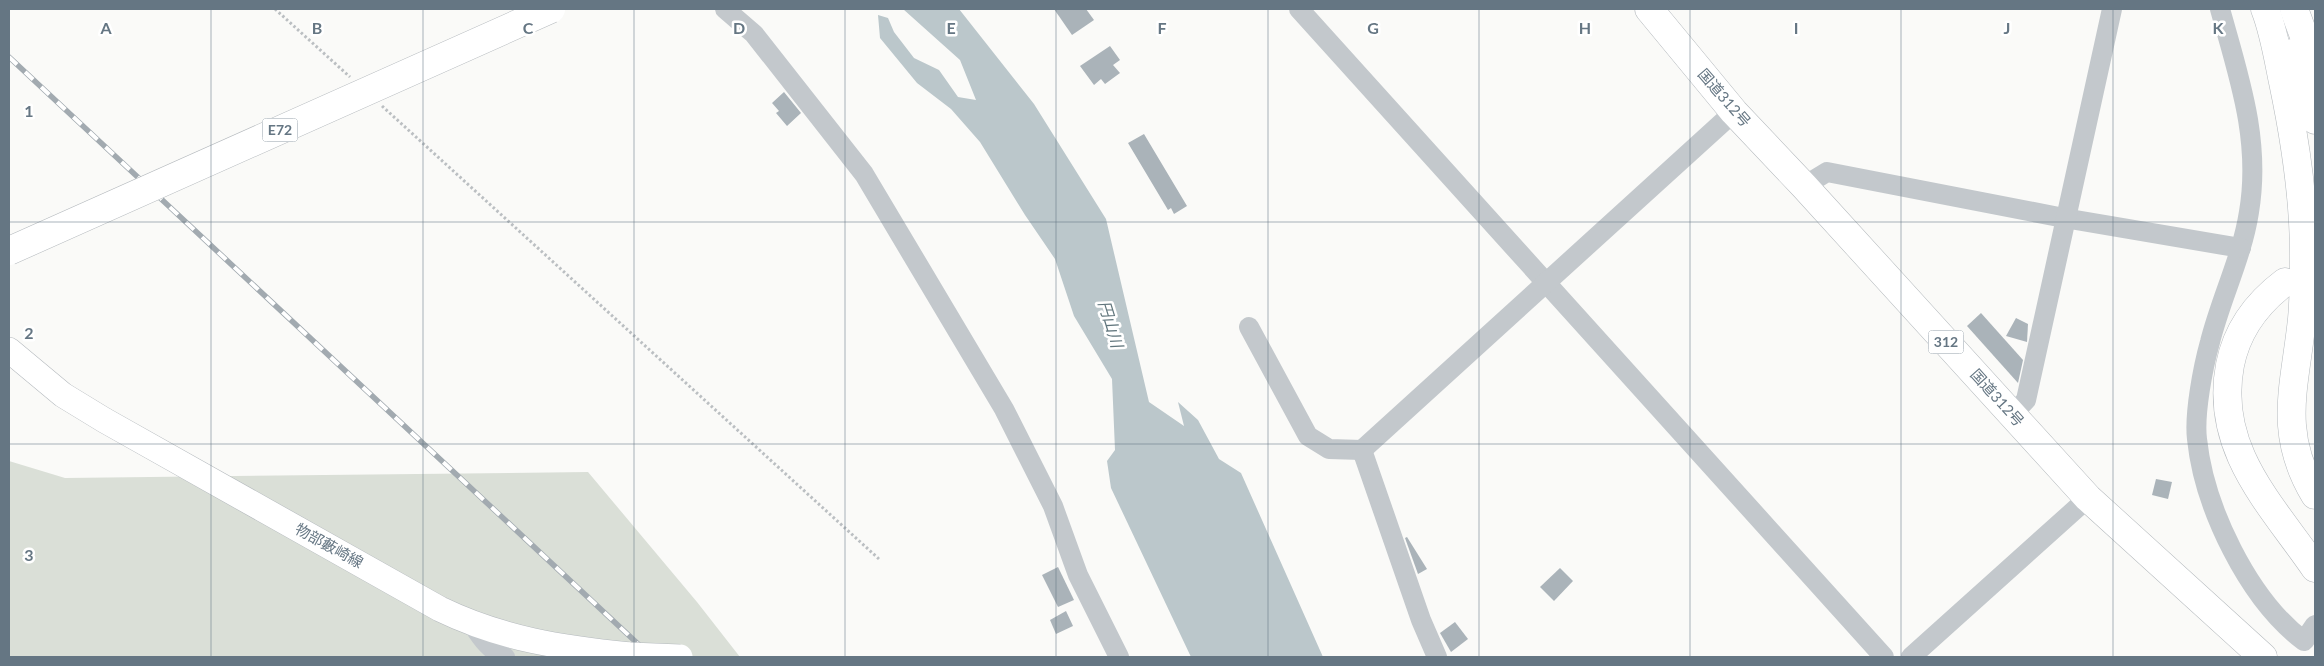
<svg xmlns="http://www.w3.org/2000/svg" width="2324" height="666" font-family="Lato,'Noto Sans JP',sans-serif">
<style>
.green{fill:#dadfd7}
.water{fill:#bbc7cb}
.building{fill:#aab3b9}
.lines{fill:none;stroke-linecap:round;stroke-linejoin:round}
.major-casing{stroke:#b5babe;stroke-width:26}
.highway-casing{stroke:#b4b9bd;stroke-width:29}
.path{stroke:#bbbfc2;stroke-width:3;stroke-dasharray:2.5 2.5;stroke-linecap:butt}
.minor{stroke:#c3c8cc;stroke-width:20}
.major{stroke:#fff;stroke-width:25}
.highway{stroke:#fff;stroke-width:28}
.rail-casing{stroke:#a2aab0;stroke-width:5.5}
.rail{stroke:#fff;stroke-width:4;stroke-dasharray:11;stroke-linecap:butt}
.major-bridge-casing{stroke:#b5babe;stroke-width:26;stroke-linecap:butt}
.highway-bridge-casing{stroke:#b4b9bd;stroke-width:29;stroke-linecap:butt}
.major-bridge{stroke:#fff;stroke-width:25}
.highway-bridge{stroke:#fff;stroke-width:28}
.grid{fill:none;stroke:#657683;stroke-width:1;stroke-opacity:0.55}
.labels{text-anchor:middle;stroke-width:5;stroke-linejoin:round;paint-order:stroke}
.shield{fill:#fff;stroke:#939fa8;stroke-width:1}
.shield-label{font-size:14px;font-weight:bold;fill:#657683}
.street-label{font-size:15px;fill:#657683;stroke:#fff}
.water-label{font-size:16px;font-style:italic;fill:#60757c;stroke:#fff}
.grid-label{font-size:16px;text-anchor:middle;font-weight:bold;fill:#657683;stroke:#fff;stroke-width:5;stroke-linejoin:round;paint-order:stroke}
</style>
<rect width="100%" height="100%" fill="#fafaf8"/>
<path class="green" d="M9,461L65,478L588,472L697,602L740,657H9Z"/>
<path class="water" d="M903,9H959L1034,104L1106,219L1149,402L1184,426L1178,402L1198,420L1219,459L1241,473L1323,657H1191L1111,488L1107,461L1115,450L1112,379L1074,316L1055,259L1025,215L980,142L951,109L917,83L880,38L878,15L888,18L894,32L914,58L939,70L958,97L976,100L960,60Z"/>
<g class="building">
<path d="M1054,9H1086L1094,20L1072,35Z"/>
<path d="M1110,46L1120,60L1113,65L1120,73L1105,84L1101,79L1094,85L1080,66Z"/>
<path d="M784,92L801,113L787,126L776,113L779,111L772,103Z"/>
<path d="M1144,134L1187,206L1174,214L1171,208L1168,210L1128,143Z"/>
<path d="M1981,313L2023,360L2018,383L1967,326Z"/>
<path d="M2016,318L2028,324L2027,342L2006,336Z"/>
<path d="M2156,479L2172,482L2168,499L2152,495Z"/>
<path d="M1407,537L1427,569L1418,574L1405,538Z"/>
<path d="M1058,567L1074,600L1058,607L1042,575Z"/>
<path d="M1560,568L1573,581L1554,601L1540,587Z"/>
<path d="M1066,611L1073,626L1056,634L1050,620Z"/>
<path d="M1455,622L1468,639L1451,652L1440,633Z"/>
</g>
<g class="lines">
<g class="major-casing">
<path id="major" d="M9,350L63,395L104,420L440,609C502,639 562,648 630,655"/>
</g>
<g class="highway-casing">
<g id="highway">
<path d="M1649,9L1734,112L1804,186L2088,498L2263,657"/>
<path d="M2265,9C2274,32 2278,58 2283,82C2295,139 2304,196 2304,255C2304,276 2304,298 2302,319C2295,387 2277,432 2315,495"/>
<path d="M2294,9L2315,66"/>
<path d="M2292,53L2315,120"/>
<path d="M2285,282C2257,303 2237,329 2230,365C2214,449 2271,504 2315,568"/>
</g>
</g>
<g class="path">
<path d="M275,9L350,77"/>
<path d="M382,106L879,559"/>
</g>
<g class="minor">
<path d="M725,9L754,34L864,174L1004,409L1053,506L1078,575L1119,657"/>
<path d="M1299,9L1884,657"/>
<path d="M2220,9C2239,77 2261,140 2249,212C2242,257 2221,298 2210,342C2203,367 2194,414 2197,439C2204,507 2248,599 2304,641L2315,625"/>
<path d="M1804,186L1827,172L2064,218L2241,248"/>
<path d="M1249,327L1308,436L1329,449L1362,450L1734,112"/>
<path d="M2012,415L2026,400L2112,9"/>
<path d="M1362,450L1421,620L1437,657"/>
<path d="M473,625C482,639 490,650 505,657"/>
<path d="M1911,657L2088,498"/>
</g>
<use href="#major" class="major"/>
<use href="#highway" class="highway"/>
<g class="rail-casing">
<path id="rail" d="M9,57L652,657"/>
</g>
<use href="#rail" class="rail"/>
<g class="major-bridge-casing">
<path id="major-bridge" d="M630,655L680,657"/>
</g>
<g class="highway-bridge-casing">
<path id="highway-bridge" d="M9,251L551,9"/>
</g>
<use href="#major-bridge" class="major-bridge"/>
<use href="#highway-bridge" class="highway-bridge"/>
</g>
<path class="grid" d="M211,9V657M423,9V657M634,9V657M845,9V657M1056,9V657M1268,9V657M1479,9V657M1690,9V657M1901,9V657M2113,9V657M9,222H2315M9,444H2315"/>
<g class="labels">
<g class="shield">
<rect x="262.5" y="118.5" width="35" height="23" rx="4"/>
<rect x="1928.5" y="330.5" width="35" height="23" rx="4"/>
</g>
<g class="shield-label">
<text x="280" y="135">E72</text>
<text x="1946" y="347">312</text>
</g>
<g class="street-label">
<text transform="translate(1724 98) rotate(49)" y="5">国道312号</text>
<text transform="translate(1997 398) rotate(48)" y="5">国道312号</text>
<text transform="translate(329 546) rotate(29)" y="5">物部藪崎線</text>
</g>
<g class="water-label">
<text transform="translate(1111 324) rotate(73)" y="6">円山川</text>
</g>
</g>
<g class="grid-label">
<text x="106" y="34">A</text>
<text x="317" y="34">B</text>
<text x="528" y="34">C</text>
<text x="739" y="34">D</text>
<text x="951" y="34">E</text>
<text x="1162" y="34">F</text>
<text x="1373" y="34">G</text>
<text x="1585" y="34">H</text>
<text x="1796" y="34">I</text>
<text x="2007" y="34">J</text>
<text x="2218" y="34">K</text>
<text x="29" y="117">1</text>
<text x="29" y="339">2</text>
<text x="29" y="561">3</text>
</g>
<rect width="2324" height="666" fill="none" stroke="#657683" stroke-width="20"/>
</svg>
